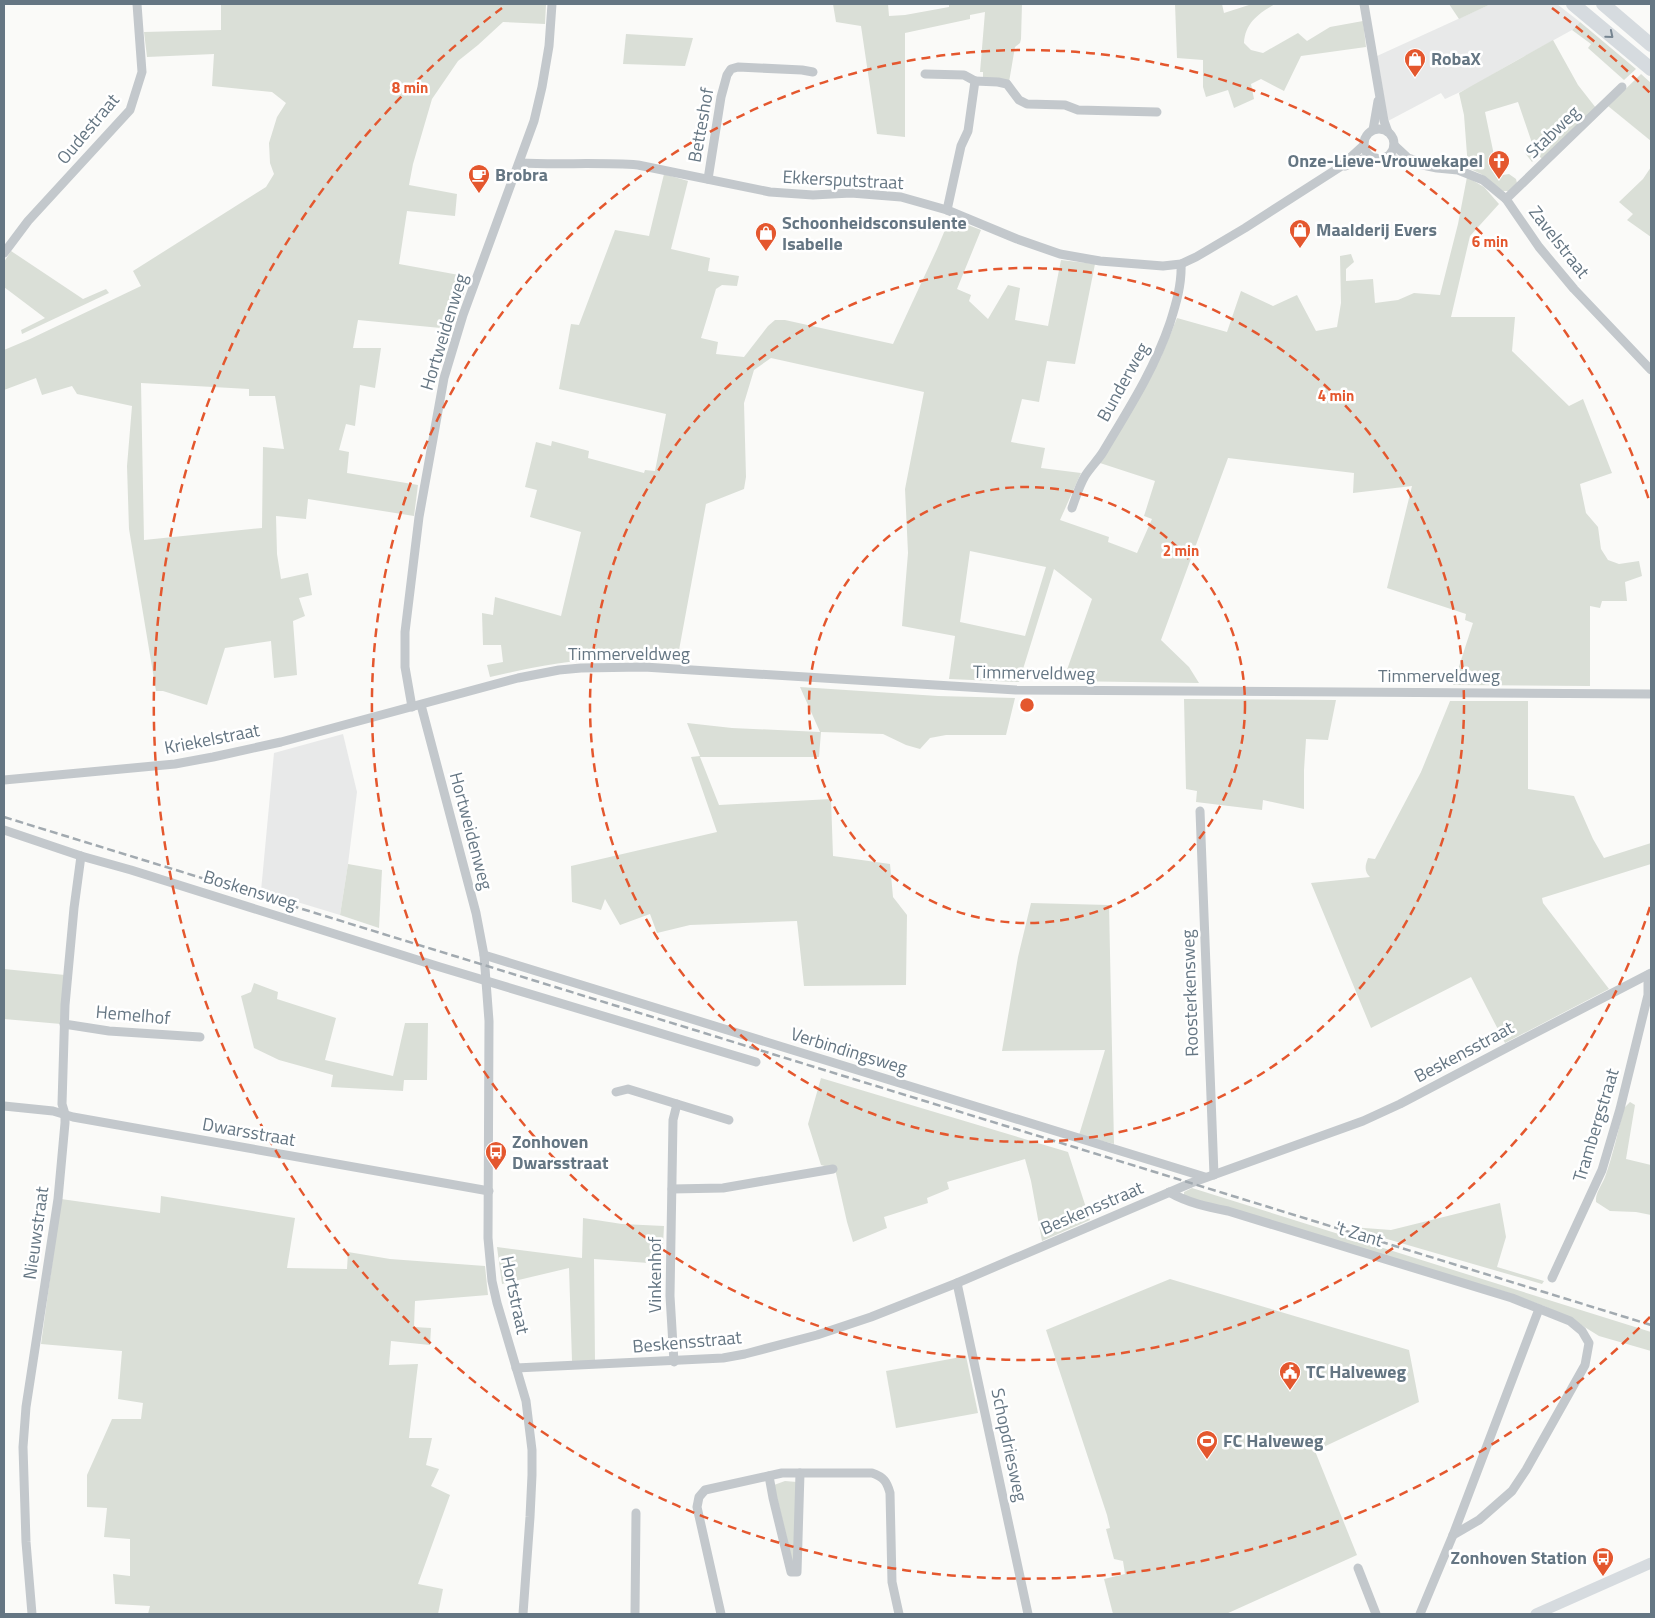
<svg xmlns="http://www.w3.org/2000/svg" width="1655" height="1618" font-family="'Titillium Web',sans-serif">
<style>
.built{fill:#e8e9e9}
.green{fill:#dadfd7;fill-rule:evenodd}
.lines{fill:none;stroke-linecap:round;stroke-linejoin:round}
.minor{stroke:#c3c8cc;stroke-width:9}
.major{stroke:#d6dbdf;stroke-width:11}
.highway{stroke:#d6dbdf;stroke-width:14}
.rail{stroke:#a2aab0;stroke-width:2.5;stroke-dasharray:8 4;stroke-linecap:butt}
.oneway{stroke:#768591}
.ring{fill:none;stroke:#e4572e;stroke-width:2.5;stroke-dasharray:9 6}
.labels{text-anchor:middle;stroke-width:5;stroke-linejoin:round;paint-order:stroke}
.poi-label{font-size:18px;font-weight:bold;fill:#657683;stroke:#fff;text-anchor:start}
.street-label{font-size:18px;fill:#657683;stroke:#fff}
.centre{fill:#e4572e;stroke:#fff;stroke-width:2.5}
.ring-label{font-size:15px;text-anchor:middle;font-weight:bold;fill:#e4572e;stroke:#fff;stroke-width:5;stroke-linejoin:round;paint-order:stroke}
</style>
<rect width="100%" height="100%" fill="#fafaf8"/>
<g class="built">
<path d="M1491,4H1557L1580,22L1572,30L1512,63L1473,86L1445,99L1441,93L1388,121L1377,56Z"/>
<path d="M343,734L357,792L348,864L340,915L261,891L274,753Z"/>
</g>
<g class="green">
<path d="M221,4H546L545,24L503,22L478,45L458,61L432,99L413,164L409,185L457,194L455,216L407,211L399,264L470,277L451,329L358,320L353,348H381L375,388L360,385L355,426L346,424L339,450L349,452L347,473L418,485L414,516L308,499L306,519L276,516L277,554L281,579L308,573L312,595L299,598L305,616L293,621L297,675L274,678L271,641L225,648L207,705L163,691H156L129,529L127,466L132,406L77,394L72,386L42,395L36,378L4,390V350L30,339L141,286L133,271L266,187L274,174L270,163L269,143L277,117L286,103L272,92L212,86L214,54L147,57L144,32L221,30ZM141,383L249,389V396H275L284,449L263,447L262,528L144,540Z"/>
<path d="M833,4H888L889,16L905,15L949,7V4H1022L1021,39L1020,43L1015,47L1009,82L983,78V72H980L985,12L970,15V19L905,33V137L877,134L861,26L836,22Z"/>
<path d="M1175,4H1222L1224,13L1252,4H1275C1259,13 1245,23 1244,43L1251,50L1263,53L1298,33L1307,41L1330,27L1363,21L1366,47L1301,56L1284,91L1261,79L1251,84L1254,99L1234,108L1228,90L1206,97L1203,87V60L1177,58Z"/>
<path d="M1449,4H1491L1459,19Z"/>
<path d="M1580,22L1636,69L1624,80L1588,48L1591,44L1572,30Z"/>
<path d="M626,34L693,38L685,66L623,64Z"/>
<path d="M1553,40L1578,85L1596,108L1542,159L1538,155L1532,162L1525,153L1532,143L1518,102L1485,112L1495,160L1496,176L1509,174L1516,179L1517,183L1509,191H1503L1481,174L1468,168L1464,115L1459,93Z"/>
<path d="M1641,74L1651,83V141L1608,106Z"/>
<path d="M1651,167V237L1627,220L1633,214L1619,202L1643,179Z"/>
<path d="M664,174L688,181L671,249L710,258L708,271L739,276L737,286L722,285L716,289L701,338L718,342L716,354L744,357L768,326L775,320H785L893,344L937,249L950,218L981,230L957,289L971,295L969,301L988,319L1008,285L1020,288L1015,320L1048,326L1061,260L1095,264L1075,364L1047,361L1039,402L1022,399L1011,442L1045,448L1041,468L1081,473L1060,520L1109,537L1108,542L1137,553L1152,519L1144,516L1155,481L1100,463L1161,357L1177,318L1227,332L1241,291L1273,306L1297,295L1316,331L1337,327L1341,303L1340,256L1351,254L1354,262L1346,269V281L1373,279L1375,303L1398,300L1414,293L1440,295L1458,224L1467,177L1484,187L1499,204L1470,236L1451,317H1515L1512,351L1569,406L1583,399L1612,473L1580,484L1586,513L1598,527L1601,549L1608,560L1619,564L1639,561L1642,576L1625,582L1627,601H1602L1600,608L1590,606V686L1453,685L1473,623L1465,620L1466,614L1387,588L1412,486L1353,493L1354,473L1228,458L1161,640L1189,667L1199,683L1063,681L1092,599L1054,569L1019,682L949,679L955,636L902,626L908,553L905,489L924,392L771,358L754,370L744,403L746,477L744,489L706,504L677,661C654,660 631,658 608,659C568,660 529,668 490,677L487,665L503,662L501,645H483L482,613L493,615L495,597L561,616L581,532L530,517L537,490L525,487L536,442L551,446L552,441L589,451L588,458L644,473L645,470L655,471L666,414L559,389L571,324L579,325L615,230L649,236ZM970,551L1046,567L1025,636L960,622Z"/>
<path d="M11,251L83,299L106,289L109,293L22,334L21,330L45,318L4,287V262Z"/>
<path d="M800,687L938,696L1015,698L1006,735H946L930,738L920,749L906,745L883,734L821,732L819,757H700L719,805L831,799L833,856L890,864L893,897L907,915L906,985L804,986L797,921L690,925L657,933L650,914L620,925L605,899L601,910L572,902L571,866L717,832L691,757L700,756L687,723L732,728L820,732Z"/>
<path d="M1184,699L1336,700L1328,740L1306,739L1304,770V809L1263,800L1262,810L1196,802L1197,791L1186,789Z"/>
<path d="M1450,701H1528V789L1574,796L1593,839L1604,858L1651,843V864L1542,898L1543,903L1609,989L1505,1043L1471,977L1371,1028L1311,883L1370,877C1364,871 1365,866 1368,858L1375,859L1421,772Z"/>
<path d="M348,864L382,870L379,928L340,915Z"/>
<path d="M1031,903L1109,905L1114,1144L1079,1135L1105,1050L1002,1051L1018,957Z"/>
<path d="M4,969L65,975L61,1024L4,1019Z"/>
<path d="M254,983L278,992L277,999L336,1018L325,1060L393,1076L405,1023H428L427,1080H404L403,1091L331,1087L333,1075L279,1060L254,1048L241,996L251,992Z"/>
<path d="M821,1078L1068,1152L1090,1220L1042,1241L1031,1181L1025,1159L947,1182L949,1189L927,1198L928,1203L884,1217L887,1228L853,1242L847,1222L835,1169L821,1165L808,1124Z"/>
<path d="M1630,1102L1635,1105L1626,1159L1651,1165V1215L1636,1212L1610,1211L1596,1202C1595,1193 1602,1185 1605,1177C1613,1155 1618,1131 1624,1108Z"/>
<path d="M1192,1188L1651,1332V1351L1599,1336L1570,1318L1544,1306L1506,1292L1184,1196V1192Z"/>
<path d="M161,1196L295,1218L287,1268L347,1269L348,1252L390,1259L485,1266L488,1295L415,1301L414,1327L431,1328L430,1345L391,1341L389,1365L418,1364L409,1438H432L426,1465L439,1469L431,1486L450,1495L418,1584L443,1589L438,1614H148L150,1606L115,1604L113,1574L130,1576V1539L104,1537L107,1508L87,1507V1475L112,1419H141L143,1403L118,1399L122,1351L41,1344L61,1199L160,1213Z"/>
<path d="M1500,1203L1506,1237L1497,1267L1544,1281L1542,1284L1356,1230L1351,1227L1391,1230Z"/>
<path d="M583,1218L622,1224L664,1226L662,1264L594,1259L595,1361H572L569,1268L502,1284L497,1247L582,1258Z"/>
<path d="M1170,1279L1409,1350L1419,1402L1315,1451L1357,1555L1226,1614H1113L1104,1579L1125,1574L1123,1561L1114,1559L1106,1529L1110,1528L1107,1515L1046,1330Z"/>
<path d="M966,1356L978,1413L896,1428L886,1371Z"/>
<path d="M785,1481L797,1482L795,1562L792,1560L774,1485Z"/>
</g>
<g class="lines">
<g class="minor">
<path d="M1364,4L1384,121L1388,132"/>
<path d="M925,74L964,75L975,81"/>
<circle cx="1379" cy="144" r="15"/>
<path d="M1373,130L1378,101"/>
<path d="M1394,145L1408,158L1414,160"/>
<path d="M1385,157L1437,168L1458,170L1483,180L1506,199L1539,247L1574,289L1651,370"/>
<path d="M520,163C559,165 599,162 638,165L770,192L813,195L851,193L901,197L947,210L1017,239L1060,254L1100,261L1163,266L1181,264L1196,257L1245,228L1340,167L1364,145"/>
<path d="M1345,166L1362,159L1376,158"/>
<path d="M708,179L721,97L727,75L731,69L738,67L802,70L813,72"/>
<path d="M1506,199L1622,87"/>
<path d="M947,210L961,146L968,131L975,81L998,82L1007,84L1019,100L1027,104L1065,105L1078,110L1157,112"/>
<path d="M4,253L28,221L130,110L142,72L137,4"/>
<path d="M1072,508C1076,497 1079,486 1085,476C1090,468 1098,460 1103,452C1128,410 1154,370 1170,323C1176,304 1182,284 1181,264"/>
<path d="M421,705L476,913L484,955L489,1021L488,1238L492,1281L497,1303L526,1401L532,1450V1475L530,1517L523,1614"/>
<path d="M412,707L405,667V632L419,517L444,378L463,315L534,121L542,87L549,46L552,4"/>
<path d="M4,780L175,764L213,757L281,742L518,678L559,670L581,668L644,667L1016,690L1651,694"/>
<path d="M1200,811L1214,1175"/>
<path d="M4,830L81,856L131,870L440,967L756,1062"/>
<path d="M484,955L1205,1177"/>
<path d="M64,1024L109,1031L200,1037"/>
<path d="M616,1092L628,1089L729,1120"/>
<path d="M4,1106L53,1111L73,1117L489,1191"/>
<path d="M672,1189L723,1188L833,1169"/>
<path d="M1169,1192C1188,1203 1208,1207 1228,1211L1512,1298L1570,1321L1582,1331L1589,1343L1585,1365L1526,1470L1512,1491L1479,1520L1453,1535"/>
<path d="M1552,1278L1602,1170L1620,1109L1648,995V975"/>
<path d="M957,1283L1028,1614"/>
<path d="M674,1362L670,1296L673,1120L677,1104"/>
<path d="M516,1368L723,1358L745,1354L817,1335L871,1317L957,1283L1191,1183L1363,1121L1400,1104L1512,1045L1651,973"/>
<path d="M769,1476L773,1498L791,1572H797L800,1473"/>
<path d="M1358,1568L1376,1614"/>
<path d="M32,1614L26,1542L23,1447L26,1407L58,1199L65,1123V1114L62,1104L65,1005L74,908L81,856"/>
<path d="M635,1614L636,1513"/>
<path d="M721,1614L697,1507L699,1497L705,1490L782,1473H872C884,1477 887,1482 890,1493L892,1582L899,1614"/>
<path d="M1420,1614L1453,1535L1539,1309"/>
</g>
<path class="major" d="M1536,1614L1651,1563"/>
<g class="highway">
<path d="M1573,4L1651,69"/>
<path d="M1603,4L1651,45"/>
</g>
<path class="rail" d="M4,817L1651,1325"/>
</g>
<defs><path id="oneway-chevron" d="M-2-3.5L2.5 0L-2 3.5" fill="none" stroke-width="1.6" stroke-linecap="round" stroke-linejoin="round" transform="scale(1.25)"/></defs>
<use class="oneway" href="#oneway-chevron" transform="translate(1610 35) rotate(40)"/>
<g class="ring">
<circle cx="1027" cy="705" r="218"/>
<circle cx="1027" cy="705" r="437"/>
<path d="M1650 907A655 655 0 1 1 1650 503"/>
<path d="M1650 1317A873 873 0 1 1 502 8M1552 8A873 873 0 0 1 1650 93"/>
</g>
<defs>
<g id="shop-pin" transform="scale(1.125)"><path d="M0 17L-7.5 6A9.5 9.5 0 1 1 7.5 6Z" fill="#e4572e" stroke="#fff"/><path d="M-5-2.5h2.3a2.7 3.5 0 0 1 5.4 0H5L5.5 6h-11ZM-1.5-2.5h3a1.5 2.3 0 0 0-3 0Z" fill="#fff"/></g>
<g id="church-pin" transform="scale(1.125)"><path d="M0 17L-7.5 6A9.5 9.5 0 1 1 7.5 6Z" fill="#e4572e" stroke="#fff"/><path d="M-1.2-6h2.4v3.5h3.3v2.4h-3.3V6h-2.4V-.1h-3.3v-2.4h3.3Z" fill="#fff"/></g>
<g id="cafe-pin" transform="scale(1.125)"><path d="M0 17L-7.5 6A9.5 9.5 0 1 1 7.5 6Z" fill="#e4572e" stroke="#fff"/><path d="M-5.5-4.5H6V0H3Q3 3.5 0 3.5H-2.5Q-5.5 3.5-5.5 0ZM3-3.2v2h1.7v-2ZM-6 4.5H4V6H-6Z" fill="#fff"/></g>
<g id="bus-pin" transform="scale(1.125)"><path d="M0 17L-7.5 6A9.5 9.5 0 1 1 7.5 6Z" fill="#e4572e" stroke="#fff"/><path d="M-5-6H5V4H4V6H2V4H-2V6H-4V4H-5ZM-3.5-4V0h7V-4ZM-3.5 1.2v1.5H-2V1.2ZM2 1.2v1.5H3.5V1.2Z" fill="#fff"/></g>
<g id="civic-pin" transform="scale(1.125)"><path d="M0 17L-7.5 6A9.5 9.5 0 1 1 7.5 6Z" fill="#e4572e" stroke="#fff"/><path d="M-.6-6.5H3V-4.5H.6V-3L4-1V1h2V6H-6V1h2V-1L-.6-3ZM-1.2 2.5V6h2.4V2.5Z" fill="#fff"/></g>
<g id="stadium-pin" transform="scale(1.125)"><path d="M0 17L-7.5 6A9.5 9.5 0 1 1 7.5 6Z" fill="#e4572e" stroke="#fff"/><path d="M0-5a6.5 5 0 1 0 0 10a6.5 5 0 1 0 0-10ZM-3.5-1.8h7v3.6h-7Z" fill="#fff"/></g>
</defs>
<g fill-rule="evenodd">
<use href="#shop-pin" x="1415" y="59"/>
<use href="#church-pin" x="1499" y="161"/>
<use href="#cafe-pin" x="479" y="175"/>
<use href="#shop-pin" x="1300" y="230"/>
<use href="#shop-pin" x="766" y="233"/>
<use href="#bus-pin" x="496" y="1152"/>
<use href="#civic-pin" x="1290" y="1372"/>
<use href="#stadium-pin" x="1207" y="1441"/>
<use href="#bus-pin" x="1603" y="1558"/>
</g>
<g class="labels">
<g class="poi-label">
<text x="1431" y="65">RobaX</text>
<text x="1483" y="167" text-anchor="end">Onze-Lieve-Vrouwekapel</text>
<text x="495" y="181">Brobra</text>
<text x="782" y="229">Schoonheidsconsulente<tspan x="782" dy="21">Isabelle</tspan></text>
<text x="1316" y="236">Maalderij Evers</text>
<text x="512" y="1148">Zonhoven<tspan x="512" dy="21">Dwarsstraat</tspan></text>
<text x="1306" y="1378">TC Halveweg</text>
<text x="1223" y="1447">FC Halveweg</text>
<text x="1587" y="1564" text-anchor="end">Zonhoven Station</text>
</g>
<g class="street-label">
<text transform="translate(701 125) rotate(-80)" y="6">Betteshof</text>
<text transform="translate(88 129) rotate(-50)" y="6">Oudestraat</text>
<text transform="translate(1553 132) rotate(-44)" y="6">Stabweg</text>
<text transform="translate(843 180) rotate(3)" y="6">Ekkersputstraat</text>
<text transform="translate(1559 242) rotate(52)" y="6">Zavelstraat</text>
<text transform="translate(444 332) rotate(-73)" y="6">Hortweidenweg</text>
<text transform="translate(1123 382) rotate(-61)" y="6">Bunderweg</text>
<text x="629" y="660">Timmerveldweg</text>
<text transform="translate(1034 673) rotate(1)" y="6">Timmerveldweg</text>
<text x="1439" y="682">Timmerveldweg</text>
<text transform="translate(212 739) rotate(-11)" y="6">Kriekelstraat</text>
<text transform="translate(471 831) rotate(75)" y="6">Hortweidenweg</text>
<text transform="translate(250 890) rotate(17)" y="6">Boskensweg</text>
<text transform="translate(1190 993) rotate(-92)" y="6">Roosterkensweg</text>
<text transform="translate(133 1015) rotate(5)" y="6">Hemelhof</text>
<text transform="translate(849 1051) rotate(17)" y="6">Verbindingsweg</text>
<text transform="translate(1464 1052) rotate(-28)" y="6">Beskensstraat</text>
<text transform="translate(1596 1125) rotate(-73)" y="6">Trambergstraat</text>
<text transform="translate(249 1132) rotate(10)" y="6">Dwarsstraat</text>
<text transform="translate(1092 1208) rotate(-23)" y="6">Beskensstraat</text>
<text transform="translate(36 1233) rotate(-82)" y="6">Nieuwstraat</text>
<text transform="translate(1359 1234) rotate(17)" y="6">'t Zant</text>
<text transform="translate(655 1275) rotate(-90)" y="6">Vinkenhof</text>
<text transform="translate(515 1295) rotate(78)" y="6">Hortstraat</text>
<text transform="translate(687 1342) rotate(-5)" y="6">Beskensstraat</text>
<text transform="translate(1009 1445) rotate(78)" y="6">Schopdriesweg</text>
</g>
</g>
<circle cx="1027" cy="705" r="8" class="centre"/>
<g class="ring-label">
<text x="410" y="93">8 min</text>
<text x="1490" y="247">6 min</text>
<text x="1336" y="401">4 min</text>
<text x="1181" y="556">2 min</text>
</g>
<rect width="1655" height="1618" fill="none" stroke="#657683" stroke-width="10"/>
</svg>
